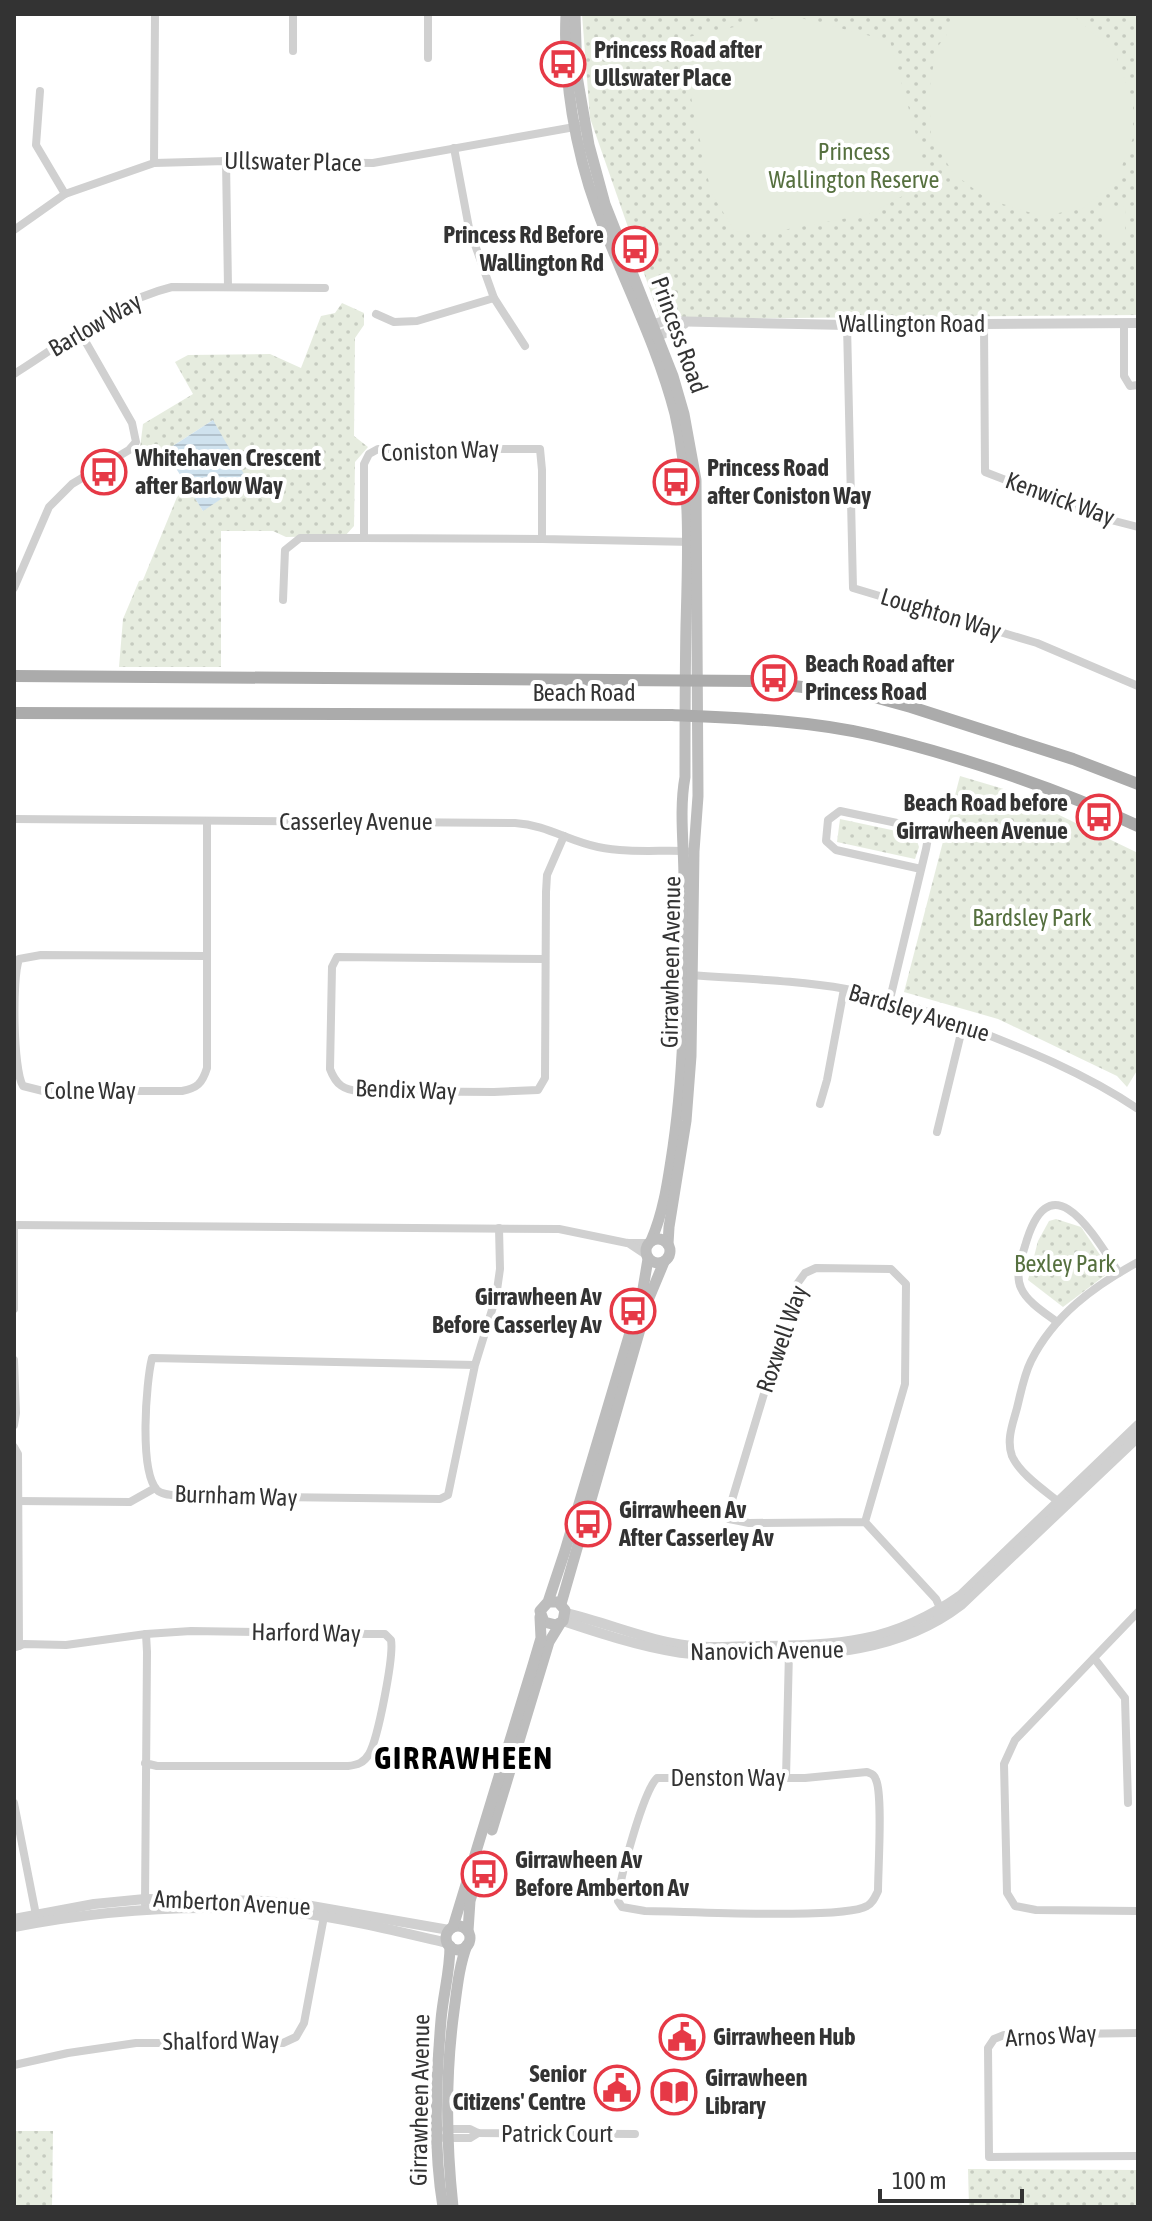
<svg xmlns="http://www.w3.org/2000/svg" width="1152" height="2221" font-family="'Asap Condensed',sans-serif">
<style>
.grass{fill:url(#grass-dots)}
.garden{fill:#e6ecdf}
.water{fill:url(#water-rules)}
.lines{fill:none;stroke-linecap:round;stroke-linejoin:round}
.minor{stroke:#d0d0d0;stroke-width:8}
.tertiary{stroke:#d0d0d0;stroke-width:10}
.secondary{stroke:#bdbdbd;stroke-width:11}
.primary{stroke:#ababab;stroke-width:12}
.labels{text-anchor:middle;stroke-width:8;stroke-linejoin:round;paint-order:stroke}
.poi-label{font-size:24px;font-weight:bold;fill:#333;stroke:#fff;text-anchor:start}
.park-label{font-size:24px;fill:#56703f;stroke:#fff}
.street-label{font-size:24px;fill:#333;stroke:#fff}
.district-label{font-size:32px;font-weight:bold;letter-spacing:2px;fill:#000;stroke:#fff}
</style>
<defs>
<pattern id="grass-dots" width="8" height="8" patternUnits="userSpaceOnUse" patternTransform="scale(2)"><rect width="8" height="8" fill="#e6ecdf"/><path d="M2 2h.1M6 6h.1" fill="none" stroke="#c6cbc0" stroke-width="1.8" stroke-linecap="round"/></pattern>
<pattern id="water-rules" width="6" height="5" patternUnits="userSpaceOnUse" patternTransform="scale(2)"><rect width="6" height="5" fill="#cfe2ee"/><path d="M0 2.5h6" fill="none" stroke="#b2c2cd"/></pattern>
</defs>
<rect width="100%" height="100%" fill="#fff"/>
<g class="grass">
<path d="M582,14H1138V315L660,319L590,118Z"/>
<path d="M342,303L364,313V325L355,338L354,436L368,447L355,462L354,526L345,536L286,537L273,531H221V667H119L123,619L139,581L143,580L184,480L203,511L213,420L165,451L140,448L143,424L193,394L175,362L188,355L270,354L301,368L321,316L335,313Z"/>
<path d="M960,776L1007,790L1138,853V1069L1127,1087L1117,1076L998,1019L904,992Z"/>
<path d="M840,819L915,835L919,847L915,859L837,842Z"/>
<path d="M1056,1219L1081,1227L1111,1271L1063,1307L1028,1280L1038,1241L1049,1221Z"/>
<path d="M14,2131H53L52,2206L14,2205Z"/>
<path d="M968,2169L1138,2170V2207H969Z"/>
</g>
<g class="garden">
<path d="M962,14H1067L1074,16L1115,53L1133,102V138L1116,181L1082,209L1041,216L987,199L953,173L931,136L929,92L936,49Z"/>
<path d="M789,15L890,41L929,182L869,214L767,233L735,231L711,193L679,39Z"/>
<path d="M1104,206L1126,207L1125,240L1103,238Z"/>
</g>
<path class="water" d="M213,420L248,481L203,511L165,451Z"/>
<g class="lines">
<g class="minor">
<path d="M293,14V51"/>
<path d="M428,14V58"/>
<path d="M40,91L36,145L65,194"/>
<path d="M454,148L469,228L494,298L525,346"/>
<path d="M226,161L228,287"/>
<path d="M154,163L155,14"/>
<path d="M14,230L65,194L154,163L226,161L373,163L580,126"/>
<path d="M376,314L394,322L417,321L494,298"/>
<path d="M1124,323V376L1130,386L1138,385"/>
<path d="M984,324L985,472L1107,519L1138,527"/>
<path d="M847,325L853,588L1037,643L1138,686"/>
<path d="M14,374C64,343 114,301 172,287L325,288"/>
<path d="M542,539L364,538V464L369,454L378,449H540L542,470V539L693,542"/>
<path d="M14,588L49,507L72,484L129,450L136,442L132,423L80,332"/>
<path d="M283,600L285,550L300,538H364"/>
<path d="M14,819L515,823C547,825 568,841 598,847C626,853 657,850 686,851"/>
<path d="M206,956L41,955L19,959C12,978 13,1070 23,1086L43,1091H182C197,1088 202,1084 207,1068V821"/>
<path d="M545,959L337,957L332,967L330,1069C336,1085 344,1090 359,1091L494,1092L538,1090L545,1078L546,892L547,875L564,836"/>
<path d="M689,975C741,979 795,980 846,989C887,997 925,1010 963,1025C1024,1049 1083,1072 1138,1109"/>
<path d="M890,999L926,849L928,838L916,827L840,811L828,820L826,841L836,850L921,869"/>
<path d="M820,1104L827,1080L844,989"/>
<path d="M937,1132L963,1025"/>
<path d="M14,1225L559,1229L627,1243H648"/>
<path d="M628,1243L646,1255"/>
<path d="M14,1309V1225"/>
<path d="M1057,1322C1045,1313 1027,1302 1021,1288C1015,1275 1021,1259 1025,1246C1050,1157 1094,1235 1119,1273"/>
<path d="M14,1360L16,1413L14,1425"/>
<path d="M475,1365L152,1358C146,1382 139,1471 157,1490C162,1495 173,1495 181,1496L440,1499L448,1495L475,1365L496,1297L500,1269L499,1228"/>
<path d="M14,1447L18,1454L19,1646"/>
<path d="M18,1501L130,1502L155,1488"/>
<path d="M1060,1503C1044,1490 1020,1474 1012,1456C1006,1440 1013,1423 1017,1408C1021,1392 1024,1375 1031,1361C1054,1315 1094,1286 1138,1262"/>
<path d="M865,1522L905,1384L906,1284L891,1269L816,1268L805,1273L797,1284L729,1510V1519L749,1523L865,1522L936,1599L942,1612"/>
<path d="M1138,1612L1015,1740L1004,1764L1007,1893L1015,1906L1036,1910L1138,1911"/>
<path d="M16,1647L24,1644L66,1645L146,1634"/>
<path d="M1094,1658L1125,1698L1128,1803"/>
<path d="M867,1772C872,1774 874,1774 876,1780C883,1795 878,1870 878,1891C875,1897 873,1903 867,1906C844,1920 682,1911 645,1911L622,1907L618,1901C619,1880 643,1792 657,1778H805Z"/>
<path d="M786,1778L789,1651"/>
<path d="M14,1803L37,1920"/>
<path d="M145,1904L147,1652L146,1634L191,1631L368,1634H385L391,1640C394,1656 378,1739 369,1754C364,1763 357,1765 348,1766H157L145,1763"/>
<path d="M1138,2033L1004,2035L994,2039L988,2048L989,2157L1138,2156"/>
<path d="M14,2065L68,2053L136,2043H283L296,2037L304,2023L325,1911"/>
<path d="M446,2129H470L478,2133L635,2134"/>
<path d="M444,2138H470L478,2133"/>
</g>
<g class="tertiary">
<path d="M645,327L664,321L847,325L1138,323"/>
<path d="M652,339L684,324"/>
<path d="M565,1613C601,1621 636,1636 672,1643C699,1649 729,1647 757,1646C839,1645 891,1644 961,1595L1138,1425"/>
<path d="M563,1621C599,1633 638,1646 676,1652C700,1656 725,1654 749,1655C823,1656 900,1652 961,1605L1138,1437"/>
<path d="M14,1919L94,1904L145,1899L264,1901L300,1904L449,1930"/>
<path d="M14,1927C106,1909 198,1903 292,1912C344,1918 396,1931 447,1943"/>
</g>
<g class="secondary">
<path d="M566,14C563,79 575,149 597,210C622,278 657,344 675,414C691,483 688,555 686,625C685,676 685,726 685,777C679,810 684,846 684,880C685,969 686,1058 673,1147C668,1180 664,1211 651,1241"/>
<path d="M575,14L577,76L589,145L605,204L673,376L684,414L696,480L698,796L694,851L691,1056L686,1121L669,1227L668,1244"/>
<circle cx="658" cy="1251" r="12"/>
<path d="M548,1602H558L565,1610L563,1621L556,1625L544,1622L540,1611L548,1602L565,1551L643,1289L648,1259"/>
<path d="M561,1604L649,1298L664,1262"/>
<path d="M492,1830L549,1642L560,1624"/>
<circle cx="458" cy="1938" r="12"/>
<path d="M453,1927L533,1665L541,1638L540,1617"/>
<path d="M468,1931L470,1901L479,1869"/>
<path d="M443,2207C433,2147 436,2081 441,2020C443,1995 450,1972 450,1946"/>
<path d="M453,2207C446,2141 445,2077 454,2011C457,1989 459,1966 467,1945"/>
</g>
<g class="primary">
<path d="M14,676L756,681L871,696L911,707L1073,759L1138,784"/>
<path d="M14,713L672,715C738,718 807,720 872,735C957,755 1059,789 1138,826"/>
</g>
</g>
<defs>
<g id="bus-ring" transform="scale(2.3)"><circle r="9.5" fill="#fff" stroke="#e63946" stroke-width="1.5"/><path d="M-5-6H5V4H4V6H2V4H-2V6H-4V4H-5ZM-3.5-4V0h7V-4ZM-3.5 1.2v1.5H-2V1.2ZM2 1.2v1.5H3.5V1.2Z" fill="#e63946"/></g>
<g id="civic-ring" transform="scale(2.3)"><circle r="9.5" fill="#fff" stroke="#e63946" stroke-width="1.5"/><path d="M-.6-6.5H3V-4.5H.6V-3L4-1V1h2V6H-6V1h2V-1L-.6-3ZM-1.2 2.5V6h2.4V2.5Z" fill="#e63946"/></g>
<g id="library-ring" transform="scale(2.3)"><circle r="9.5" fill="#fff" stroke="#e63946" stroke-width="1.5"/><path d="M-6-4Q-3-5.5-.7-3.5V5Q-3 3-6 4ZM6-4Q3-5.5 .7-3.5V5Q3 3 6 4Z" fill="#e63946"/></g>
</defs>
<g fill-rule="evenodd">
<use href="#bus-ring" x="563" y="64"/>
<use href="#bus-ring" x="635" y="249"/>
<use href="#bus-ring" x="104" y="472"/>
<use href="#bus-ring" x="676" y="482"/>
<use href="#bus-ring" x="774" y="678"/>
<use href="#bus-ring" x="1099" y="817"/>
<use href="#bus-ring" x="633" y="1311"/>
<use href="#bus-ring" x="588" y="1524"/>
<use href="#bus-ring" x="484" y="1874"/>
<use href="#civic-ring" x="682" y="2037"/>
<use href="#civic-ring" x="617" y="2088"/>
<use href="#library-ring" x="674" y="2092"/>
</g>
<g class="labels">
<g class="poi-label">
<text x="594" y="58">Princess Road after<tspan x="594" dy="28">Ullswater Place</tspan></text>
<text x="604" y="243" text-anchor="end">Princess Rd Before<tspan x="604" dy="28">Wallington Rd</tspan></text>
<text x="135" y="466">Whitehaven Crescent<tspan x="135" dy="28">after Barlow Way</tspan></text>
<text x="707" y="476">Princess Road<tspan x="707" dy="28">after Coniston Way</tspan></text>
<text x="805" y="672">Beach Road after<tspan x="805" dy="28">Princess Road</tspan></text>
<text x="1068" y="811" text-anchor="end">Beach Road before<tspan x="1068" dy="28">Girrawheen Avenue</tspan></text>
<text x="602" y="1305" text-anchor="end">Girrawheen Av<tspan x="602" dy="28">Before Casserley Av</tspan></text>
<text x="619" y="1518">Girrawheen Av<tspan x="619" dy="28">After Casserley Av</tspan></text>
<text x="515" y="1868">Girrawheen Av<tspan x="515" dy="28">Before Amberton Av</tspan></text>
<text x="713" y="2045">Girrawheen Hub</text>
<text x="586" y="2082" text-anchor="end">Senior<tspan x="586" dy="28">Citizens' Centre</tspan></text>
<text x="705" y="2086">Girrawheen<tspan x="705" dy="28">Library</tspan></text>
</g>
<g class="park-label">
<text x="854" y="160">Princess<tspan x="854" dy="28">Wallington Reserve</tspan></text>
<text x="1032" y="926">Bardsley Park</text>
<text x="1065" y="1272">Bexley Park</text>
</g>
<g class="street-label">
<text transform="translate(293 162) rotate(1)" y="8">Ullswater Place</text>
<text x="912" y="332">Wallington Road</text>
<text transform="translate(95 325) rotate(-30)" y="8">Barlow Way</text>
<text transform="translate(679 335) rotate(70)" y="8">Princess Road</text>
<text transform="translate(440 451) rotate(-2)" y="8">Coniston Way</text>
<text transform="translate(1060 499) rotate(20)" y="8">Kenwick Way</text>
<text transform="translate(941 614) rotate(17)" y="8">Loughton Way</text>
<text x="584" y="701">Beach Road</text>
<text x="356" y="830">Casserley Avenue</text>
<text transform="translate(671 962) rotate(-89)" y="8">Girrawheen Avenue</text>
<text transform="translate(919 1013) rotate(17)" y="8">Bardsley Avenue</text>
<text transform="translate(406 1090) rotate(2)" y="8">Bendix Way</text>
<text x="90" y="1099">Colne Way</text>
<text transform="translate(782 1339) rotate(-71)" y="8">Roxwell Way</text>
<text transform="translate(236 1496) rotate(2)" y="8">Burnham Way</text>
<text transform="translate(306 1633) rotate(1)" y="8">Harford Way</text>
<text transform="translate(767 1651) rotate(-1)" y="8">Nanovich Avenue</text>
<text x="728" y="1786">Denston Way</text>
<text transform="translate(232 1903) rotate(3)" y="8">Amberton Avenue</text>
<text transform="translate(1051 2036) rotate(-3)" y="8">Arnos Way</text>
<text transform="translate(221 2041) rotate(-1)" y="8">Shalford Way</text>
<text transform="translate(420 2100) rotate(-89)" y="8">Girrawheen Avenue</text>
<text x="557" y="2142">Patrick Court</text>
</g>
<g class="district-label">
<text x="464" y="1769">GIRRAWHEEN</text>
</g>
</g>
<rect width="1152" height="2221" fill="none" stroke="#333333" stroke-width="32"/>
<path d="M880 2189v12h142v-12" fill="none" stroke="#333333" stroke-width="4"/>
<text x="892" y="2189" font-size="24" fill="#333333" stroke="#ffffff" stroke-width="6" paint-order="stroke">100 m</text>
</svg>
